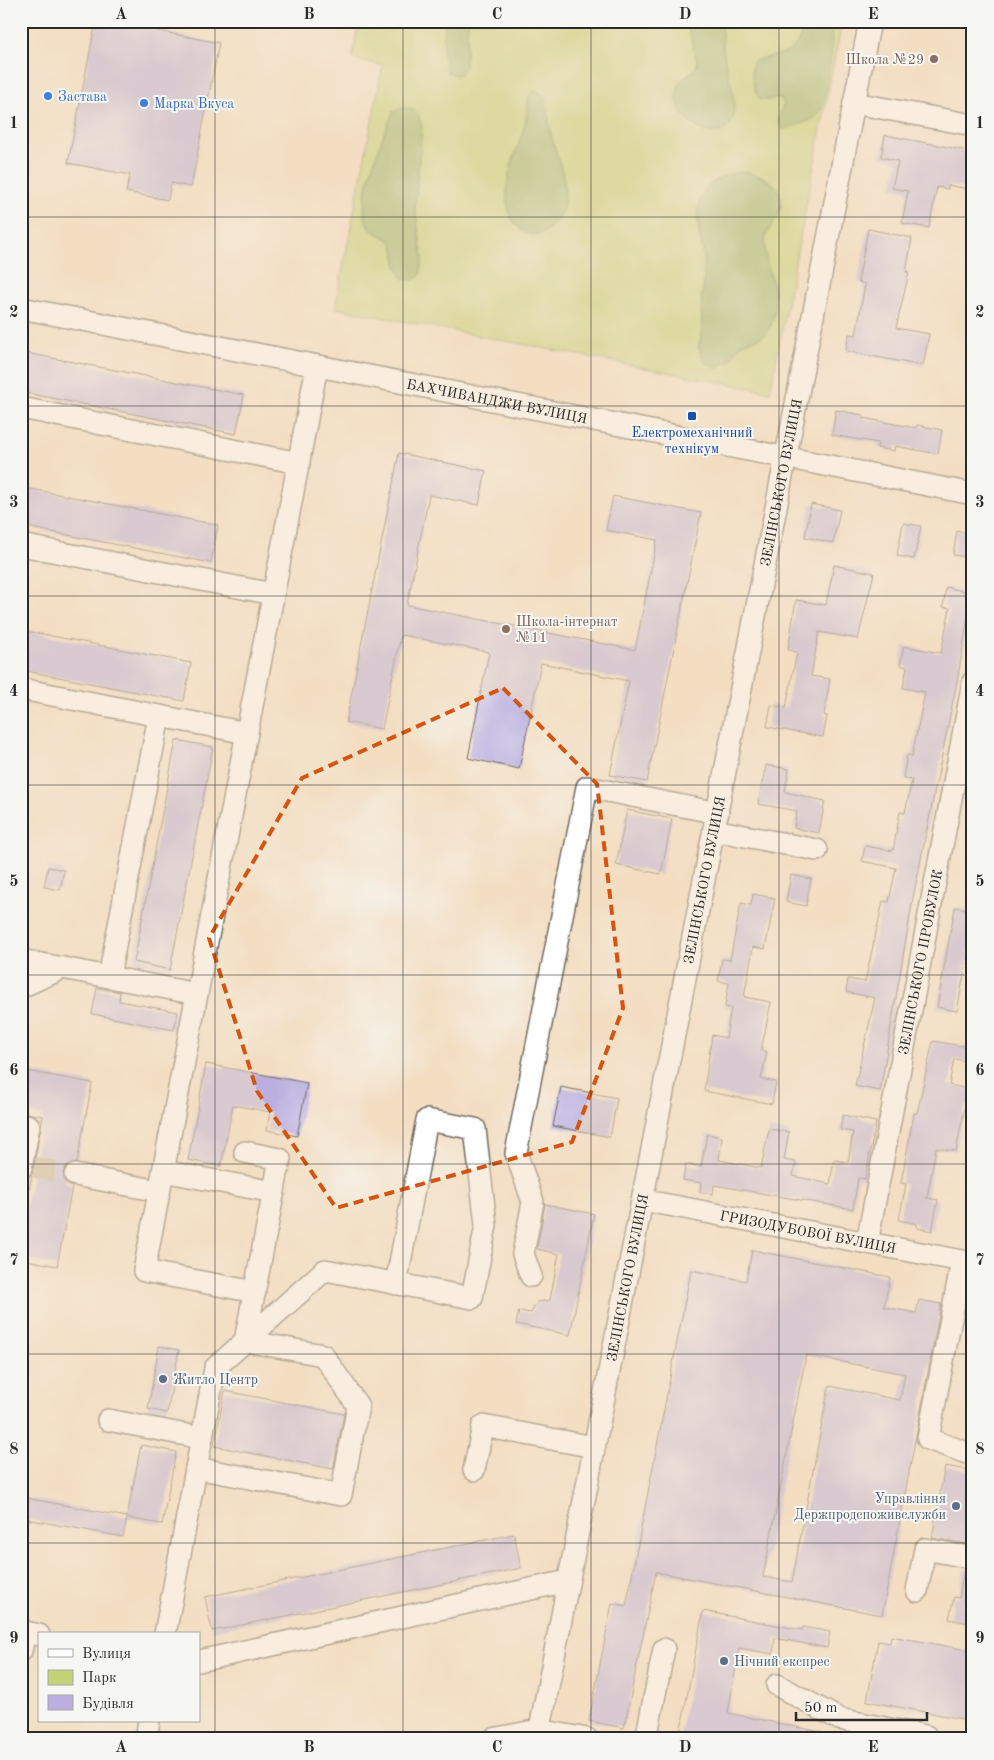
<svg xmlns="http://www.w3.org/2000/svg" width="994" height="1760" font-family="'Old Standard TT',serif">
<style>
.green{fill:#c3d376;stroke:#777f50;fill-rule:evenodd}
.forest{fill:#9ab567;stroke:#627049}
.building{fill:#baafdf;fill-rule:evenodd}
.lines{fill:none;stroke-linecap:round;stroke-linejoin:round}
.minor-tunnel{stroke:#cbbaa4;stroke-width:21;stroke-dasharray:21 11;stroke-linecap:butt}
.minor-casing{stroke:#716a60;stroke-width:24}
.minor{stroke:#fff;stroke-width:21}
.marked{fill:none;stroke:#d5540f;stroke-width:4;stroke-dasharray:10 6;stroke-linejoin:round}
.grid{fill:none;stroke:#2b2b2b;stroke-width:1;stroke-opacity:0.55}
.education-dot{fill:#8d6e63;stroke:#f6f6f2;stroke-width:2}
.shop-dot{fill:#3f7fe0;stroke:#f6f6f2;stroke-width:2}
.transit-dot{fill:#1a4fb4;stroke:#f6f6f2;stroke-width:2}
.service-dot{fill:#5c6f8a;stroke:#f6f6f2;stroke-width:2}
.labels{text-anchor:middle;stroke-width:4;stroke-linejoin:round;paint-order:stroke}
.education-label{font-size:14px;fill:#785e54;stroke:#f6f6f2;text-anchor:end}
.shop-label{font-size:14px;fill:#366cbe;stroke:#f6f6f2;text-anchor:start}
.street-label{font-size:14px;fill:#2b2b2b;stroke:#f6f6f2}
.transit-label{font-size:14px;fill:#164399;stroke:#f6f6f2}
.service-label{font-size:14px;fill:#4e5e75;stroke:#f6f6f2;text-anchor:start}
.neatline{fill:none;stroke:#2b2b2b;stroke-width:2}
.grid-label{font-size:16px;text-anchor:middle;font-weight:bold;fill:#2b2b2b}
</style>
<rect width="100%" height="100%" fill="#f6f6f2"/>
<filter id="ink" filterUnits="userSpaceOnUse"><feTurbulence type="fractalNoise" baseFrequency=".02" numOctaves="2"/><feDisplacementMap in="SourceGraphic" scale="10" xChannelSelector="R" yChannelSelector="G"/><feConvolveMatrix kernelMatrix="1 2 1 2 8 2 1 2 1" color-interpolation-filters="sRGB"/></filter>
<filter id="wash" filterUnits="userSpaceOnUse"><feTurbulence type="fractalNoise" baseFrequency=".0096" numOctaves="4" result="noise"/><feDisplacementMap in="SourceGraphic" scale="20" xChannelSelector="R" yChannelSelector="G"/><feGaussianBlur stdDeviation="1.12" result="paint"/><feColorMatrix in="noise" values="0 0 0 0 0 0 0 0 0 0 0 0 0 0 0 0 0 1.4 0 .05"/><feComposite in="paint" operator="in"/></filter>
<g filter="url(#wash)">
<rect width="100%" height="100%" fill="#f3dec2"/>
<path class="green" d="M359,21H445L443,52L465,66L468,21H678L688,29L692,39L698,57L696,68L687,75L734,112L724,55L721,21H812C802,27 801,38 794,47C785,57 765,55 753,62C749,79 757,88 766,101L776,97L781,98L784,104L778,120L821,110L829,24L824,21H842L770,392L335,308L383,65L352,59ZM530,96L545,97C547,109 547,123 551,135C560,172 579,202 546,231L511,166L526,123ZM388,123L415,187V208L423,259L397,267L393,243C386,236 373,234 368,225C354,204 381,146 388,123ZM759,175C766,179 777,184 779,193C783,215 769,220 765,239C761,259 775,277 775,297C775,309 765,325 761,337L740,345L729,363L698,348L702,332V296L705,277L704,256L698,229Z"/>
<g class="forest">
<path d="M445,21H468L465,66L460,74L455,75L447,72L443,52Z"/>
<path d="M677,21H721C722,33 722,44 724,56C727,74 736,94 734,112C731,153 671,126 677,90C679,77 693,75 698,64L688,29Z"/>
<path d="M812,21C819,21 826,20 830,26C836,37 826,108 817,116C809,123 794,125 785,129L781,128L778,120L784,104L781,98L760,100C753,89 750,75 753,62C765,56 785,57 794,47C801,38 802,27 812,21Z"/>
<path d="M534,91L540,92C551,103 547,124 552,139C557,157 567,179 565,198C564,218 539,248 519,228C501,211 506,180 513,160C517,148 522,136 525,124C527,115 527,105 529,97C530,94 532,94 534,91Z"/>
<path d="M401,108H411L419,116L422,127L415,208L423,259L420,276L412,280L404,279L397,267L393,243C386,236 373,234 368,225C355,205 383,134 393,112Z"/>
<path d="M744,172C763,175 788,187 780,211C776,222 766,229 765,242C763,270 791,314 761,337C755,341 745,340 740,345C728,356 735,360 716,368L703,361C697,346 701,346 702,331C702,320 700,308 702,297C703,284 705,272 704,259C703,238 692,219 701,198C708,180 726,174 744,172Z"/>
</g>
<g id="blocks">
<g class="building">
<path d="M96,21H109L219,43L191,187L171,183L168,200L126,192L130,175L68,163Z"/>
<path d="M885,135L973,152V190L948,185V189L937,187L929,228L902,223L908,191L892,188L898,161L881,157Z"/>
<path d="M868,229L912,238L906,272H909L896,328L929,334L923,366L846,351L849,334L856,335L865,284L858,282Z"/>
<path d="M21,352L244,395L236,434L21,392Z"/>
<path d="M836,410L863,415V418L916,428L917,425L942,430L938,454L895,446L894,451L877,448L878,443L832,435Z"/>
<path d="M399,453L486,471L479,505L429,495L407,605L635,650L657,540L606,530L613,496L701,513L647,782L610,775L629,681L541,663L519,769L468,758L489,652L401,635L382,729L346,722Z"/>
<path d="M21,487L218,525L211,563L21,526Z"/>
<path d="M811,504L840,510L833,543L805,537Z"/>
<path d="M903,523L921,526L914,559L897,556Z"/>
<path d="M957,531L973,534V558L953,555Z"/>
<path d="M834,565L874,573L858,639L819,632L811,676L830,679L824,715L827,716L823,737L767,727L771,705L786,708L797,652L788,650L796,600L826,605Z"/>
<path d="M946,587L972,593L958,676L913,898L880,1091L855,1086L875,998L846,992L848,979L865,982L883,901L889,902L896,868L862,861L865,846L893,851L900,812L905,813L912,780L903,778L907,755L912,756L925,692L903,688L907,667L900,665L904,646L941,653L950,608L943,607Z"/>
<path d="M21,630L191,663L184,701L21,670Z"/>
<path d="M176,740L213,747L170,970L134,962Z"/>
<path d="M766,765L789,769L785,792L825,801L819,833L794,828L797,811L758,804Z"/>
<path d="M627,810L672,819L661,874L616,865Z"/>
<path d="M48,867L64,870L60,890L44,887Z"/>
<path d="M791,875L811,879L806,906L786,902Z"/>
<path d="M753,894L775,898L765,949L753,947L744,997L771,1002L761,1051L767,1052L761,1079L776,1082L772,1104L704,1091L712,1035L726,1038L731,1008L725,1007L729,983L718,981L722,959L730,960L741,903L751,905Z"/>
<path d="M955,907L973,910V927L957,1011L937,1007Z"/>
<path d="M97,988L120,992L119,1001L178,1012L174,1030L92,1014Z"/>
<path d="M933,1041L973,1048V1062L954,1059L949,1085L973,1090V1093L970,1107L965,1106L956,1151L936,1148L927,1198L938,1200L932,1231L917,1228V1224L899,1220L906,1184L901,1183L914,1113H917Z"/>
<path d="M206,1064L307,1083L297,1136L267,1130L270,1112L233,1105L221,1166L188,1160Z"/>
<path d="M21,1070L92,1083L77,1163L66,1167L63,1173L67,1184L72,1187L57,1266L21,1259V1217L24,1218L43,1116L21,1112Z"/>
<path d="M561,1087L617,1098L610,1137L553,1126Z"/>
<path d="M843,1115L876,1122L865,1179L858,1178L853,1209L714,1185L713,1194L700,1192L701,1183L683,1180L686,1164L701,1167L707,1134L722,1137L719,1160L761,1168L769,1129L789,1132L784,1160L796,1162L793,1176L830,1184L834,1160L848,1162L853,1132L840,1130Z"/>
<path d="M545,1204L594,1214L570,1335L516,1324L519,1311L531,1313L537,1302L550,1300L559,1254L537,1249Z"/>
<path d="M752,1250L890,1277L884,1307L916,1313L919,1300L941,1304L882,1615L656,1572L624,1728L589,1721L612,1603L626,1606L691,1270L746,1281ZM806,1355L905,1374L900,1400L829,1386L792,1582L763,1577Z"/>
<path d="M159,1346L179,1350L167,1413L148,1409Z"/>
<path d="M225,1391L344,1414L333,1469L214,1446Z"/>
<path d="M141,1445L176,1452L162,1524L127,1518L123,1537L21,1518V1497L127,1517Z"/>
<path d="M945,1466L973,1471V1516L967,1544L932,1538Z"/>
<path d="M514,1534L521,1568L212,1631L205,1597Z"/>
<path d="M964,1569L973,1570V1624L949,1619L954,1597L959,1598Z"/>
<path d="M703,1611L802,1630L803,1627L830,1632L827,1648L775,1638L773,1654L739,1648L728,1713L821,1732L820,1739H679Z"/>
<path d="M891,1636L973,1651V1721L867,1701L878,1641L890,1643Z"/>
</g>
</g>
</g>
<g filter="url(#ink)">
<use href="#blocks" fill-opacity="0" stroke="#716a60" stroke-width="1"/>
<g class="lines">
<path class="minor-tunnel" d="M34,1167L75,1175"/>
<g class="minor-casing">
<g id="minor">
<path d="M854,103L973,125"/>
<path id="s1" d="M21,308L973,494"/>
<path d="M21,408L299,463"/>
<path d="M21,545L273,594"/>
<path d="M21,689L247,733"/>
<path d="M714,830L817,850"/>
<path d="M21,960L197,994"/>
<path d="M109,977L159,716"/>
<path d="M21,987L63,968"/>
<path d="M21,1124L29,1126L21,1168"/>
<path d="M163,1171L274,1192"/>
<path d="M75,1175L159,1191"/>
<path id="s2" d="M642,1200L973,1263"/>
<path id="s3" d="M867,1243L973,682"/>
<path d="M962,1261L928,1439L973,1455"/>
<path d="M531,1276L523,1254L533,1202L516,1153L587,787L718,813"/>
<path d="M255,1292L144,1271L317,366"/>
<path d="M108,1420L202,1438"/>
<path d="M196,1468L341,1495L358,1406L323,1355L245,1341L280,1159L245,1152"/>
<path d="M474,1470L483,1426L594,1447"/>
<path d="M917,1591L925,1549L973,1558"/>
<path d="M165,1634L215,1368L325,1270L472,1298L486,1225L475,1129L427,1120L396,1284"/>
<path d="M21,1651L25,1632L39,1635"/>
<path d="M199,1661L568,1581"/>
<path d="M777,1685L839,1719L926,1736L927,1739"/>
<path d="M146,1739L149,1721"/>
<path d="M493,1739L539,1730L587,1739"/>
<path id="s4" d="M538,1739L870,21"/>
<path d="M646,1739L664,1649"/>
</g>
</g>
<use href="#minor" class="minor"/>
</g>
</g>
<path d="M0 0H994V1760H0ZM503,688L597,784L623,1008L572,1142L336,1208L257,1091L209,938L302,778Z" fill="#f3dec2" fill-opacity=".55" fill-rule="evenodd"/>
<path class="marked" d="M503,688L597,784L623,1008L572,1142L336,1208L257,1091L209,938L302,778Z"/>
<path class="grid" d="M215,21V1739M403,21V1739M591,21V1739M779,21V1739M21,217H973M21,406H973M21,596H973M21,785H973M21,975H973M21,1164H973M21,1354H973M21,1543H973"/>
<g class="education-dot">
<circle cx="934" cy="59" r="5"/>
<circle cx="506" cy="629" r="5"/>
</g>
<g class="shop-dot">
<circle cx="48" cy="96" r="5"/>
<circle cx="144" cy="103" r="5"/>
</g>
<rect class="transit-dot" x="687" y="411" width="10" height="10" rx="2.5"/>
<g class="service-dot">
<circle cx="163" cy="1379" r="5"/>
<circle cx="956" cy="1506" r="5"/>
<circle cx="724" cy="1661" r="5"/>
</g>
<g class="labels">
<g class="education-label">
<text x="924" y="64">Школа №29</text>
<text x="516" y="626" text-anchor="start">Школа-інтернат<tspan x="516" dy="16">№11</tspan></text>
</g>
<g class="shop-label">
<text x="58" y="101">Застава</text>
<text x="154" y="108">Марка Вкуса</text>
</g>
<g class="street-label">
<text dy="5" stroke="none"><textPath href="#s1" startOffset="485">БАХЧИВАНДЖИ ВУЛИЦЯ</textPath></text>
<text dy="5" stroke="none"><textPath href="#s4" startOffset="1280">ЗЕЛІНСЬКОГО ВУЛИЦЯ</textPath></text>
<text dy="5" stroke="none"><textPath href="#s4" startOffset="875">ЗЕЛІНСЬКОГО ВУЛИЦЯ</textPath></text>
<text dy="5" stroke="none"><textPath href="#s3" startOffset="286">ЗЕЛІНСЬКОГО ПРОВУЛОК</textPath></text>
<text dy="5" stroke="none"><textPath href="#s2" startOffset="169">ГРИЗОДУБОВОЇ ВУЛИЦЯ</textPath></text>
<text dy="5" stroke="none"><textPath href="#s4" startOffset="470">ЗЕЛІНСЬКОГО ВУЛИЦЯ</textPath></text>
</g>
<g class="transit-label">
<text x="692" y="437">Електромеханічний<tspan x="692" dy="16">технікум</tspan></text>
</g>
<g class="service-label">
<text x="173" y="1384">Житло Центр</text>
<text x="946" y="1503" text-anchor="end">Управління<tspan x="946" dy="16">Держпродспоживслужби</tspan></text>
<text x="734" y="1666">Нічний експрес</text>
</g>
</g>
<rect width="994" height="1760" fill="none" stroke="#f6f6f2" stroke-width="55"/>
<rect x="38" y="1632" width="162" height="90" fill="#f6f6f2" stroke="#a5a5a2"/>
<rect x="48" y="1649" width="25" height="8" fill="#ffffff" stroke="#a5a5a2"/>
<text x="82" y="1658" font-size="15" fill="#2b2b2b">Вулиця</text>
<rect x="48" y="1670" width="25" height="15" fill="#c3d376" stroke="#a5a5a2"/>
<text x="82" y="1682" font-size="15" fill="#2b2b2b">Парк</text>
<rect x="48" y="1695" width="25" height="15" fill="#baafdf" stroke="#a5a5a2"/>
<text x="82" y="1708" font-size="15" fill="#2b2b2b">Будівля</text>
<path d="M796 1712v8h131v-8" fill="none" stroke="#2b2b2b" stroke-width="2.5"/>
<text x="804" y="1712" font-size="15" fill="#2b2b2b" stroke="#f6f6f2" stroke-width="4" paint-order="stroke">50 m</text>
<rect x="28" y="28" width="938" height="1704" class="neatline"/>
<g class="grid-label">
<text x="121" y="19">A</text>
<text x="309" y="19">B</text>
<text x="497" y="19">C</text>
<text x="685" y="19">D</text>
<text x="873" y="19">E</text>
<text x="14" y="128">1</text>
<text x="980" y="128">1</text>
<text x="14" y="317">2</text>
<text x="980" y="317">2</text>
<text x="14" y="507">3</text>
<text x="980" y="507">3</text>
<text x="14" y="696">4</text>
<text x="980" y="696">4</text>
<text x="14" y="886">5</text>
<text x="980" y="886">5</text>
<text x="14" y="1075">6</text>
<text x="980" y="1075">6</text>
<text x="14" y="1265">7</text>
<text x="980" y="1265">7</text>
<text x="14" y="1454">8</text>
<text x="980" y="1454">8</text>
<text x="14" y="1643">9</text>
<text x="980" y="1643">9</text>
<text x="121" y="1752">A</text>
<text x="309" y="1752">B</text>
<text x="497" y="1752">C</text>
<text x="685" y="1752">D</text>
<text x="873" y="1752">E</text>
</g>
</svg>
